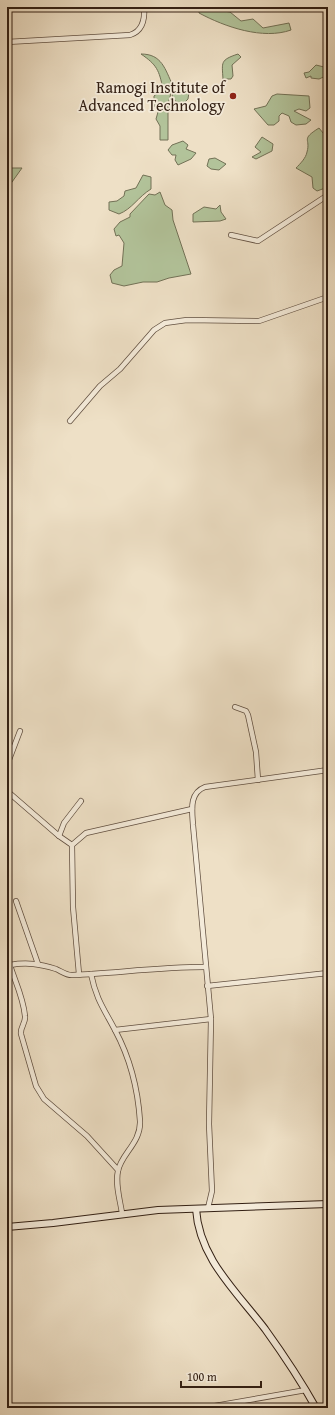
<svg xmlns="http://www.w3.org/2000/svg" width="335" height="1415" font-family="'Gentium Book Plus',serif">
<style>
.green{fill:#b2c39a;stroke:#727156}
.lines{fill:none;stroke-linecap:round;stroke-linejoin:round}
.street-casing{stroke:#614f40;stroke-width:6}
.secondary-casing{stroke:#321f13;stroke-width:8}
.street{stroke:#f4ebda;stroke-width:4.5}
.secondary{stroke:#f4ebda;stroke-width:6}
.poi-dot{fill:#8f2418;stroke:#f4ebda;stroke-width:1.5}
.labels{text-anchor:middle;stroke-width:3.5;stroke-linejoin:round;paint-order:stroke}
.poi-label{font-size:16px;fill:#321f13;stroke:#f4ebda;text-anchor:end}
</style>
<rect width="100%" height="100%" fill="#eee0c6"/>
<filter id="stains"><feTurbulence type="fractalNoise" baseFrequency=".005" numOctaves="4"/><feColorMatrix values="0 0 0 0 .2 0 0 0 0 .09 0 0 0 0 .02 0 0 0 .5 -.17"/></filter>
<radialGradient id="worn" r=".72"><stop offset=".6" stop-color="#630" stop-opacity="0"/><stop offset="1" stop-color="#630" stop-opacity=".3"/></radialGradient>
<g class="green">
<path d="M199,7L230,12L241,21L253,19L263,28L289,23L291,30C263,40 225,27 199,13Z"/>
<path d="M141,54C162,54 165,69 173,86L168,104V140H160V126L156,119L158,112L154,105V96L163,89C159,70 157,65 141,54Z"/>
<path d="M238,54L241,57L232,65L233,76L231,79H223C222,62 220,60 238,54Z"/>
<path d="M316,65L328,68V75L319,79L311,78V76L306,78L304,73L309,72Z"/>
<path d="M180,87L189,92L188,99L182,105L174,100L172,95Z"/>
<path d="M277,94L309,96L310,108L306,111L299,109L294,111L311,120L306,124L296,125L291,122L289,116L282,113L279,116V121L274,125H268L254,109L266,106L272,96Z"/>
<path d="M319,128L328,139V187L317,191L313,188L312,177L296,168C300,164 306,158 307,152C311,138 300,140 319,128Z"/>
<path d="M262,137L273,144L272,151L256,159L252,157L261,152L255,147Z"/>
<path d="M183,141L188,145L186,149L196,153L191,159L178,165L175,160L176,155H172L168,150L172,145Z"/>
<path d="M215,158L226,164L219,170L211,169L207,166L209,159Z"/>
<path d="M7,168H22L7,189Z"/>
<path d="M143,175L151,177V189C138,197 132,209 119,214L109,210V202L117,201L124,196L125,191L136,188Z"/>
<path d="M160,192L165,205L172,210L173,220L191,274L169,278L157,282H143L124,286L112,283L110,275L114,270L122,266L124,243L119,235L116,236L114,229L120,222L130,217V214L149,194L155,195Z"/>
<path d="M220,205L221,212L226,219L220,221L193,222V214L204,207L216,209Z"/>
</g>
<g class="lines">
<g class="street-casing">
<g id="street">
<path d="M7,42L130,35C143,31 145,19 144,7"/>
<path d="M231,235L258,241L328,195"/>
<path d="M70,421L100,386L120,369L154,330L165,323L187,320L259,321L328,297"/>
<path d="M235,707L246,711L248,715L256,752L258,780"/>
<path d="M7,765L20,731"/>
<path d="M7,791L59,836L72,845"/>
<path d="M59,836L64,823L81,801"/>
<path d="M16,901L38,964"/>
<path d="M7,955C12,976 23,994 25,1016C26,1023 20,1027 21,1034L36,1086L44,1099L87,1136L118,1170"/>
<path d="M10,965C27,962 40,964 56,969C61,971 67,976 73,975C116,973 161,967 205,967"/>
<path d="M79,974L73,907L72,845L86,833L192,809"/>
<path d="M91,974C96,999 104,1009 115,1030C130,1058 138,1090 140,1121C141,1143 121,1154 118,1171C115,1184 120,1200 122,1213"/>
<path d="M207,986L328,973"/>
<path d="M115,1030L211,1019"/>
<path d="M208,1208L212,1191L209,1124L211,1019L193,825C192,810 189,793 205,787L328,770"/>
<path d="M7,1406L21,1408"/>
<path d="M203,1408L306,1390"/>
</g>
</g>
<g class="secondary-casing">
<g id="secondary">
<path d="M196,1209C199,1258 236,1291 265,1329C283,1354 301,1381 316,1408"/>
<path d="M7,1227L53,1223L158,1210L328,1204"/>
</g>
</g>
<use href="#street" class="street"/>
<use href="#secondary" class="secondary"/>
</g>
<circle class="poi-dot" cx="233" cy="96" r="4"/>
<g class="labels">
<g class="poi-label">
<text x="225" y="93">Ramogi Institute of<tspan x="225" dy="18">Advanced Technology</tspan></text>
</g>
</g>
<rect width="335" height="1415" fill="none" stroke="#eee0c6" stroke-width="24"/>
<rect x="8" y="8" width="319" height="1399" fill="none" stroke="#321f13" stroke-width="2"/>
<rect x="12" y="12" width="311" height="1391" fill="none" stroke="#321f13"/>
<path d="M181 1381v6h80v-6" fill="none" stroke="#321f13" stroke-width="2"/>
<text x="187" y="1381" font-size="12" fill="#321f13" stroke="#f4ebda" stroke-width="3" paint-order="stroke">100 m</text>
<rect width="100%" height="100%" filter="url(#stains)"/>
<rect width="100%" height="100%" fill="url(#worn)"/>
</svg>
